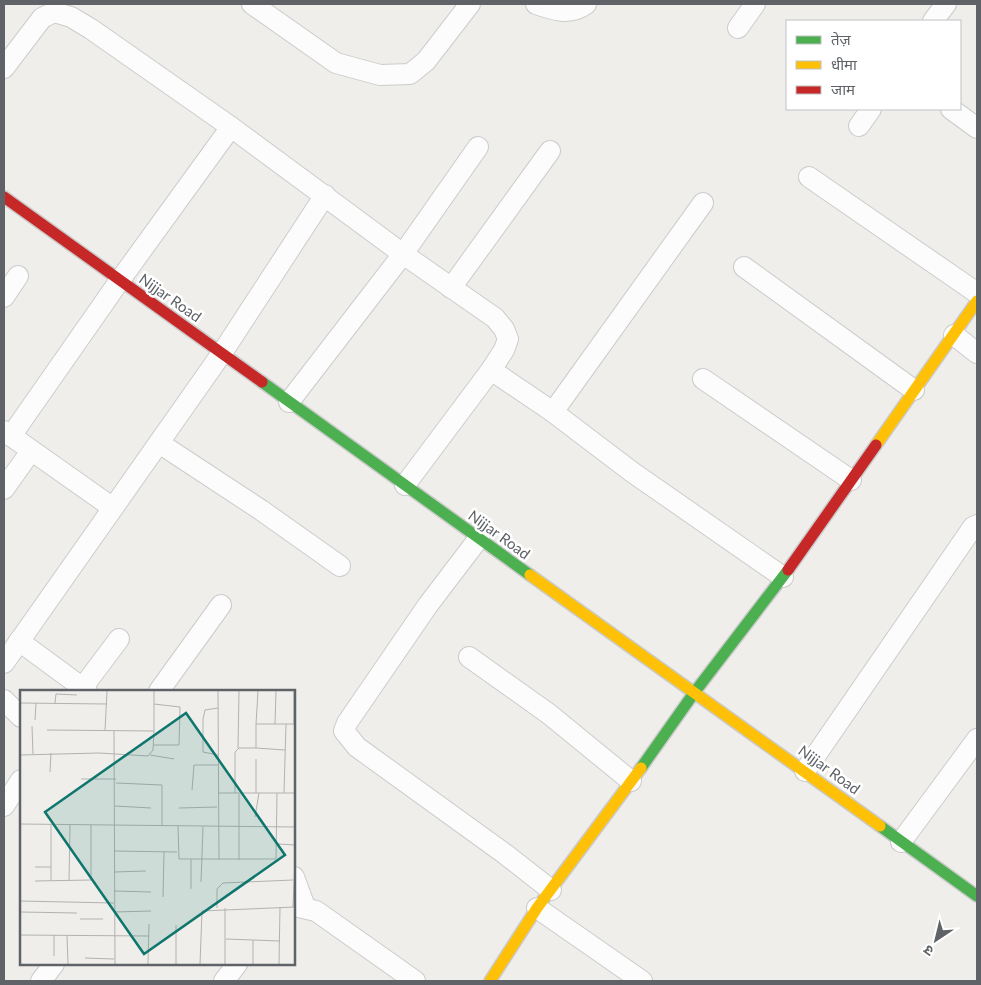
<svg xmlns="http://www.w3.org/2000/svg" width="981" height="985" font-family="Lato,'Noto Sans Devanagari',sans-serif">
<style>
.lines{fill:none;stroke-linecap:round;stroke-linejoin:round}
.street-casing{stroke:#cbcccc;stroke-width:22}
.fast-casing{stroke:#cacacb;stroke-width:14}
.slow-casing{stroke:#cacacb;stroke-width:14}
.jam-casing{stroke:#cacacb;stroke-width:14}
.street{stroke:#fdfcfc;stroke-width:20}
.fast{stroke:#4caf50;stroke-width:11}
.slow{stroke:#ffc107;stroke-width:11}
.jam{stroke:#c62828;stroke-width:11}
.labels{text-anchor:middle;stroke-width:5;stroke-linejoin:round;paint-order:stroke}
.street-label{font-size:15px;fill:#5f6368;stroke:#fff}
.inset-road{fill:none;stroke:#b1b2b2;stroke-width:1}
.view{fill:#0f766e;fill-opacity:0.15;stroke:#0f766e;stroke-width:2.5}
.inset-edge{fill:none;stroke:#5f6368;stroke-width:2.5}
</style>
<rect width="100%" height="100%" fill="#efeeea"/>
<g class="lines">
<g class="street-casing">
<g id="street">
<path d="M252,4L336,63L380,75L410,74L426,61L470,4"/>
<path d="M536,4C553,10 570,16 586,4"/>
<path d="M933,21L946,4"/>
<path d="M738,28L755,4"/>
<path d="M4,68L42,18L54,12L71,17L91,29L231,127L403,254L495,318L504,329L508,339L504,350L491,370L405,485"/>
<path d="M951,109L977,128"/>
<path d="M859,126L871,109"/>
<path d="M809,177L977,293"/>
<path d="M744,267L914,390"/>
<path d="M451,288L550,151"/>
<path d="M4,297L18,276"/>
<path d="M954,335L977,353"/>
<path d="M491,370L553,412L632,472L783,577"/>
<path d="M703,379L851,480"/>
<path d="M289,402L403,254L478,147"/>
<path d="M553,412L703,203"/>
<path d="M4,431L113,508"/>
<path d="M11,436L120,280L231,127"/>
<path d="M159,443L261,510L340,566"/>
<path d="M4,489L31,451"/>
<path d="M479,538L428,605L347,723L344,731L357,747L505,854L551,890"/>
<path d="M19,641L87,691"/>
<path d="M469,657L549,714L631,781"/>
<path d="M4,663L222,353L325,195"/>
<path d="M83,687L119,639"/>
<path d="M159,691L221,605"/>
<path d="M4,700L21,717"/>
<path d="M805,771L973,527L977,525"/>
<path d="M4,806L21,780"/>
<path d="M901,842L977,739"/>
<path d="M294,877L305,907"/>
<path d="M294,906L316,911L415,981"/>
<path d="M537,908L642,981"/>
<path d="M41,981L54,964"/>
<path d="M224,981L237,964"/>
</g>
</g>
<g class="fast-casing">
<g id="fast">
<path d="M262,382L530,575"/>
<path d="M641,768L694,693L788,570"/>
<path d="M880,826L977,896"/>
</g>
</g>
<g class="slow-casing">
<g id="slow">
<path d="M876,445L977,301"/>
<path d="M530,575L880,826"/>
<path d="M490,981L537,908L641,768"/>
</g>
</g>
<g class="jam-casing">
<g id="jam">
<path d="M4,197L262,382"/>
<path d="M788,570L876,445"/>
</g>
</g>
<use href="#street" class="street"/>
<use href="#fast" class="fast"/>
<use href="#slow" class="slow"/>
<use href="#jam" class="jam"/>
</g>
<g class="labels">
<g class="street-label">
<text transform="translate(170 298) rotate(35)" y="5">Nijjar Road</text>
<text transform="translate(499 535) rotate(36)" y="5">Nijjar Road</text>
<text transform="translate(829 770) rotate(36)" y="5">Nijjar Road</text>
</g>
</g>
<g transform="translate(20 690)">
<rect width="275" height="275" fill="#efeeea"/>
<path class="inset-road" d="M198,1L199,170M219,1L218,58H236M0,13L87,14M35,13L36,4L57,5M15,30L16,13M236,34L238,1M255,34L256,1M274,34V1M12,36L13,64M85,41L87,1M94,41L95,274M134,41V1M134,55H159L160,17L134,14M265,60L236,58V34H275M0,65L79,63L128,66L133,60L134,41L27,40M130,65L154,69M198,65L183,62V29L185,20L198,18M236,69V103M30,82L31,63M61,89H96M96,93L142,95V136M172,100L174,75H198M198,103H275M215,103V62L219,58M264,103L266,34M95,116L131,118M159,118L197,117M235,127L239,103M31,135V191M158,136L159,169H256L257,103M0,150V134L275,137M258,154L275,155M94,161L157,162M219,170V104M15,177H31M94,182L126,181M15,191L71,190V135M49,191L50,135M181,192L183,137M171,199V169M94,201L131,202M143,207L144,162M0,211L94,213M273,217L275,171M197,218V199L203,193L273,190M0,222L57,223M94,222L131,221M60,229H83M156,235V274M0,245L129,246M34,245V266M47,245L48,274M206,249L260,251M233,250V274M65,268L94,269M128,274L129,234M180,274L182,221L275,217M205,274V218M259,274L260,217"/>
<path class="view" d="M166,23L265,165L124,264L25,122Z"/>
<rect width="275" height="275" class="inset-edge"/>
</g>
<rect width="981" height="985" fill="none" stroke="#5f6368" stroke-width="10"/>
<rect x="786" y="20" width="175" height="90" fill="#ffffff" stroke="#bfc1c3"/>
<rect x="796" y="36" width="25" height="8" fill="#4caf50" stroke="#bfc1c3"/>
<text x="831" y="45" font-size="15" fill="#5f6368">तेज़</text>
<rect x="796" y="61" width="25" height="8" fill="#ffc107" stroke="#bfc1c3"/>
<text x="831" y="70" font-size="15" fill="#5f6368">धीमा</text>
<rect x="796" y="86" width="25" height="8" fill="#c62828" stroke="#bfc1c3"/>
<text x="831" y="95" font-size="15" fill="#5f6368">जाम</text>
<g transform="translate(936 940) rotate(215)" stroke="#ffffff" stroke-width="4" paint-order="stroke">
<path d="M0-4L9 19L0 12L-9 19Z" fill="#5f6368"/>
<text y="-8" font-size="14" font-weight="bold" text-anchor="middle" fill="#5f6368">उ</text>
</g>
</svg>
